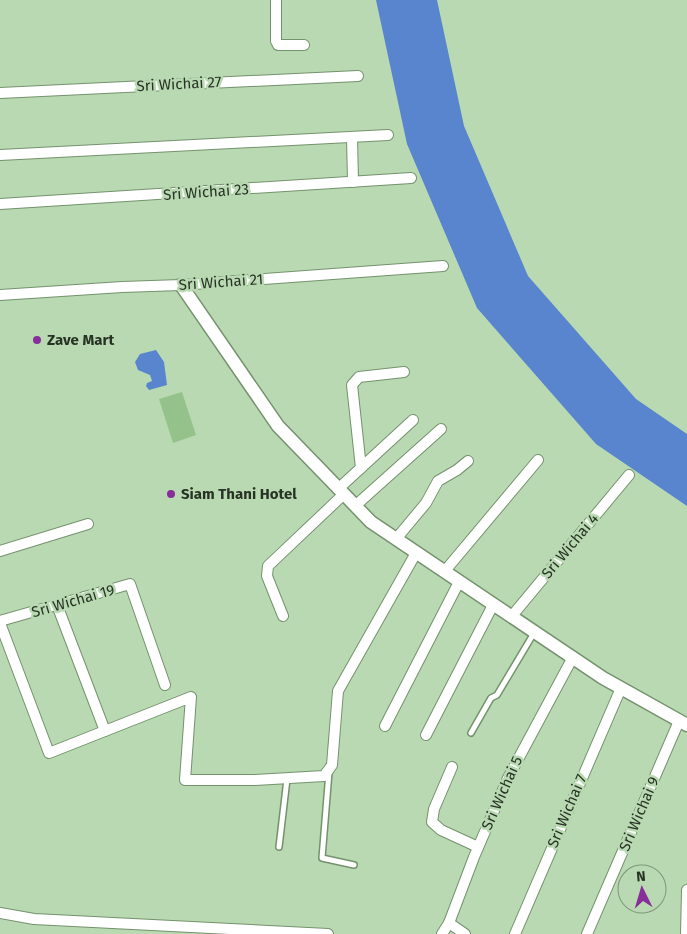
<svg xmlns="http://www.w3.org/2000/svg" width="687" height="934" font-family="'Fira Sans',sans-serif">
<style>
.green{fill:#95c28a}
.water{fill:#5885cd}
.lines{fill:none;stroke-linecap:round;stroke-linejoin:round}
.service-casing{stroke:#74926d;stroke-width:8}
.minor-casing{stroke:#74926d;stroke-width:12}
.tertiary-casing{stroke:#74926d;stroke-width:15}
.service{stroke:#fff;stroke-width:5}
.minor{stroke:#fff;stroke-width:10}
.tertiary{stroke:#fff;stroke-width:12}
.poi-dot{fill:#872e9b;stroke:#b9d9b2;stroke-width:2}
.labels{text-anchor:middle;stroke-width:5;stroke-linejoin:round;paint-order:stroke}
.street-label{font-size:15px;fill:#273324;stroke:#b9d9b2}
.poi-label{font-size:15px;font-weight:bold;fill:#273324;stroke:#b9d9b2;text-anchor:start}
</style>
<rect width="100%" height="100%" fill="#b9d9b2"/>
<path class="green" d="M182,392L196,435L173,443L159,399Z"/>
<g class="water">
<path d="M376,0H437L464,126L528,276L636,399L687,434V506L596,444L477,308L407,144Z"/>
<path d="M156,350L164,362L167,385L149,390L146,386L147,383L152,381L150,375L138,370L135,362L140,354Z"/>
</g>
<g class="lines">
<g class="service-casing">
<g id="service">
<path d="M471,733L491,698L497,695L534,633"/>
<path d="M329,772L322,858L354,865"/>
<path d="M279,847L287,779"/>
</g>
</g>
<g class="minor-casing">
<g id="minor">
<path d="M276,0V41L278,45H304"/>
<path d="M0,93L358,76"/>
<path d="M352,137L353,182"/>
<path d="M0,155L388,135"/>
<path d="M0,204L411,178"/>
<path d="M0,295L122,287L181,285L443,266"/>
<path d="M361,468L352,385L359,377L404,372"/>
<path d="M338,489L413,420"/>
<path d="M355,506L441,429"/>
<path d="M396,539L426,503L438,481L457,470L468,461"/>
<path d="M0,551L88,524"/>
<path d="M444,572L538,460"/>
<path d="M57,605L105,731"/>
<path d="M283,616L267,576L268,566L344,494"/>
<path d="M511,617L629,475"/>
<path d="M0,621L130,584L165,685"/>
<path d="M0,623L49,753L191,697L185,780H255L324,776L332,765L338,691L416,553"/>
<path d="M385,726L459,582"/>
<path d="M426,735L493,605"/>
<path d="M452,767L434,809L432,822L441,830L478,847"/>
<path d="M0,913L34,919L328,934"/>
<path d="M449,923L465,934"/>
<path d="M442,934L449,923L474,857L508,778L573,657"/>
<path d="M515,934L621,688"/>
<path d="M587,934L679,721"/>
<path d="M686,934L687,890"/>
</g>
</g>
<g class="tertiary-casing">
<path id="tertiary" d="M181,285L278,426L371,522L603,678L687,725"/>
</g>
<use href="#service" class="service"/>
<use href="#minor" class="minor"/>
<use href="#tertiary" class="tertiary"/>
</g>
<g class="poi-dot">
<circle cx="37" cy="340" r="5"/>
<circle cx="171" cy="494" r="5"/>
</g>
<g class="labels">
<g class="street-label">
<text transform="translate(179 84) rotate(-3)" y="5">Sri Wichai 27</text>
<text transform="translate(206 192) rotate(-4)" y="5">Sri Wichai 23</text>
<text transform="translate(221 282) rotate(-4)" y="5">Sri Wichai 21</text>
<text transform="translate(570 546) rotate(-50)" y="5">Sri Wichai 4</text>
<text transform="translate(73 601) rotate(-16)" y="5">Sri Wichai 19</text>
<text transform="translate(502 793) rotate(-66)" y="5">Sri Wichai 5</text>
<text transform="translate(567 811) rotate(-67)" y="5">Sri Wichai 7</text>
<text transform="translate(639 814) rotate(-67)" y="5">Sri Wichai 9</text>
</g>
<g class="poi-label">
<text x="47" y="345">Zave Mart</text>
<text x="181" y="499">Siam Thani Hotel</text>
</g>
</g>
<g transform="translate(642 889) rotate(355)"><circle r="24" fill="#b9d9b2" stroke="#7f9779"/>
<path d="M0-4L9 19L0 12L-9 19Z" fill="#872e9b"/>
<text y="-8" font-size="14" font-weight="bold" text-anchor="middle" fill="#273324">N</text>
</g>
</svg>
